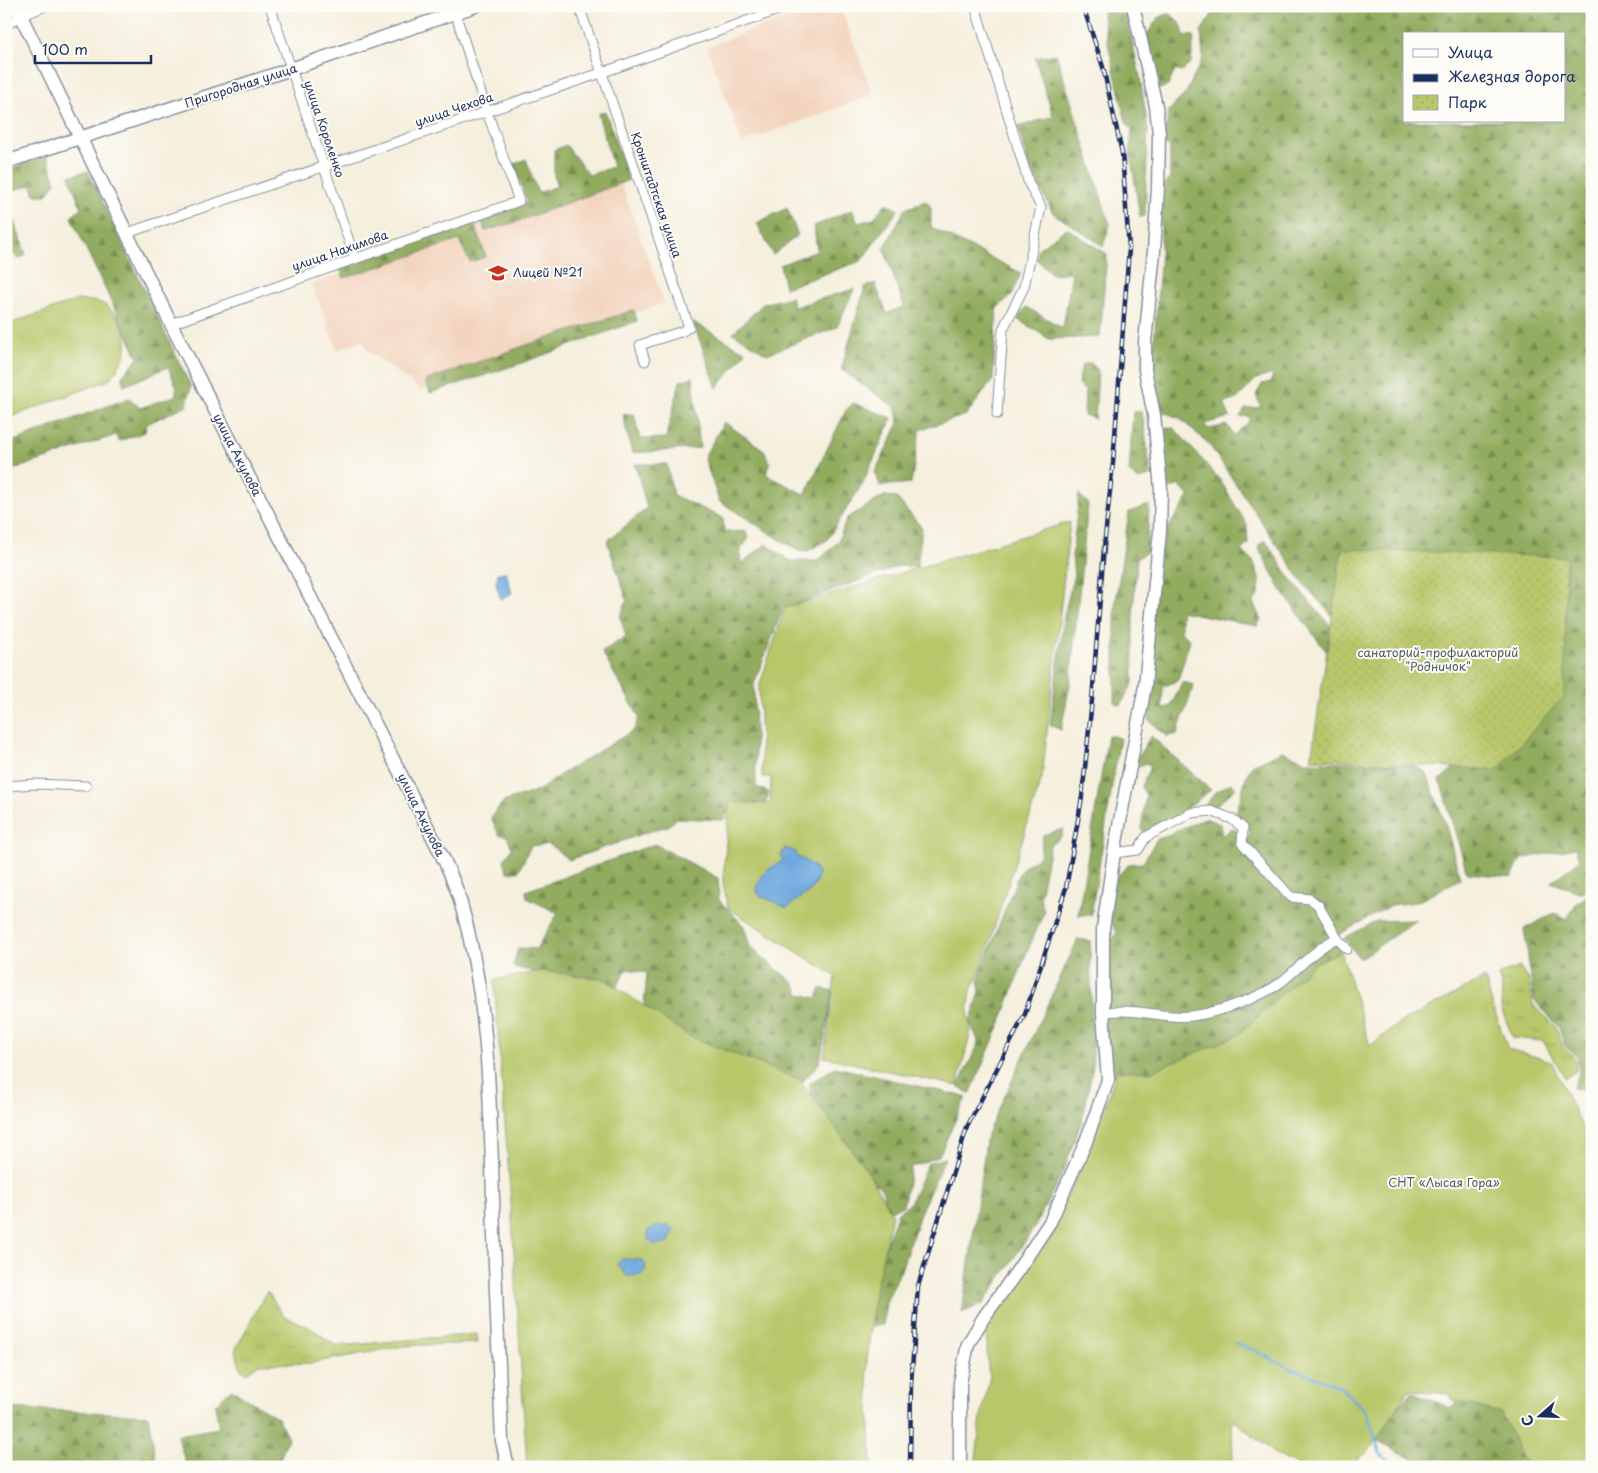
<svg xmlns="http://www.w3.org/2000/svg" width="1598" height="1473" font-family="'Playpen Sans',sans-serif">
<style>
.built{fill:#f3d4be}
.grass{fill:url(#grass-tufts);stroke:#6a7b64}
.forest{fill:url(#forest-firs);stroke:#566e5e;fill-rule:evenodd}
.park{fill:url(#park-dots);stroke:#6a7b64}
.garden{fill:#b8c76a;stroke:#6a7b64}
.water{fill:#6ea8de;stroke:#446c9e}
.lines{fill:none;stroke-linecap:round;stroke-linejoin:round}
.stream{stroke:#6ea8de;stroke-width:2.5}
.street-casing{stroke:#888f9e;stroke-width:11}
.secondary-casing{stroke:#888f9e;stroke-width:15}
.street{stroke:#fff;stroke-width:9}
.secondary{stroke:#fff;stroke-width:12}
.rail-casing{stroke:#1b2f5e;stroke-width:4.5}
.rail{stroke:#fdfcf7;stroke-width:2.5;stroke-dasharray:8;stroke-linecap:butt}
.labels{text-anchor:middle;stroke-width:4;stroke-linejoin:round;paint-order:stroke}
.street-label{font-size:12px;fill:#1b2f5e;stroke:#fdfcf7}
.poi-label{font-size:12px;fill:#1b2f5e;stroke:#fdfcf7;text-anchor:start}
.park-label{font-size:12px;fill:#4a5d62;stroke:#fdfcf7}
</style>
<defs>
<pattern id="grass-tufts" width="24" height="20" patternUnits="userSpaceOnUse" patternTransform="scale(1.25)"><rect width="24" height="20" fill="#b8c76a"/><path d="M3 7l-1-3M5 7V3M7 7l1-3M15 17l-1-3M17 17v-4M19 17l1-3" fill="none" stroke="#9eab5e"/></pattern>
<pattern id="forest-firs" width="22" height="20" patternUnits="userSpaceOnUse" patternTransform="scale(1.25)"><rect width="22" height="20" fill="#92ac5e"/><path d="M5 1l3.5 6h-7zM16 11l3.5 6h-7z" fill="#768c51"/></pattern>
<pattern id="park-dots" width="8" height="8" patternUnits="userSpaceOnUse" patternTransform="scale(1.25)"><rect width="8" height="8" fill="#b8c76a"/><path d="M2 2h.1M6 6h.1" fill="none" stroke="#9eab5e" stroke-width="1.8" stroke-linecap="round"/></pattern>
</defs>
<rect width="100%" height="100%" fill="#fdfcf7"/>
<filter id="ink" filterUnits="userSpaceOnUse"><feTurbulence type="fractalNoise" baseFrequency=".02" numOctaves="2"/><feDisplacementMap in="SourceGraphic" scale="10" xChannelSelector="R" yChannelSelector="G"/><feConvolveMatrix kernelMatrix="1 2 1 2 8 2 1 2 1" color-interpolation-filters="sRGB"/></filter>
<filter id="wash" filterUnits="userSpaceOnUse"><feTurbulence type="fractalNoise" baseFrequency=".0096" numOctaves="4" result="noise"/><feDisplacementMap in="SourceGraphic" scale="20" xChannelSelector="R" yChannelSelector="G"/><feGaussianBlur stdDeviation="1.12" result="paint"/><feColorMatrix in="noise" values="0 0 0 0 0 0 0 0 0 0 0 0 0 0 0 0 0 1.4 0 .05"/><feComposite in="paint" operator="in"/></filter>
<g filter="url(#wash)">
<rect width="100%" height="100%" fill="#f5efdd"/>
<g class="built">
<path d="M816,6H840L873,95L742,143L707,47Z"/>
<path d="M618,175L664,303L421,390L367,350L363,340L337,350L312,284Z"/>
</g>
<g class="grass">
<path d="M1520,967L1529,981L1533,1004L1556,1027L1563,1047L1576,1059V1071L1565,1078L1543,1041L1513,1038L1501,1008L1502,989L1498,975Z"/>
<path d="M267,1291L284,1316L311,1328L336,1346L477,1334V1343L404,1346L311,1363L259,1364L247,1373L241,1370L235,1350Z"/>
</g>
<g class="forest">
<path d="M1102,6H1124L1140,77L1148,129L1145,216L1140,217L1130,151L1132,130L1126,122L1105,30Z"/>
<path d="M1218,6H1592V888L1582,893L1551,882L1580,860L1575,848L1521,859L1512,877L1467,873L1440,780L1458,764L1478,770L1514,748L1371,659L1303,583L1208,443L1179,418L1161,411L1151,381L1161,252V189L1170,178V146L1163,145L1169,110L1186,93L1203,58L1201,31ZM1404,34H1564V121H1404ZM1273,374L1271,382L1262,384L1256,395L1261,407L1245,409L1240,417L1250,416L1248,423L1234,435L1227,425L1209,429L1204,424L1230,417L1224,403L1237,399L1256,379Z"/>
<path d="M1170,13L1181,24L1184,35L1194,36L1191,63L1182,72L1175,70L1168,86L1156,90L1146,36L1158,18Z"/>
<path d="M1056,54L1110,225L1103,246L1053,213L1028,165L1018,127L1053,116L1035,58Z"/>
<path d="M605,111L629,180L516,222L485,231L481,218L527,202L514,164L526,159L538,193L557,186L554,176V150L566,145L589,175L613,167L598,114Z"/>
<path d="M47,156L56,182L47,195H35L32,185L6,192V170Z"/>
<path d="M88,171L191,387L187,405L147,424L145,432L119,441L116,435L6,472V444L129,398L140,408L175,396L177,388L168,367L124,386L122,376L138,358L71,217L81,207L69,176Z"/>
<path d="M6,196L26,255L19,259C1,246 6,216 6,196Z"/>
<path d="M926,201L931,207V227L1021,273L1012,295L997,308L993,380L966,415L920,430L911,483L880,486L875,472L899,423L895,407L841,370L865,287L875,283L887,314L904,306L884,249L905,209Z"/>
<path d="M886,203L898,210L861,261L785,288L780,265L817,251L814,226L852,210L858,223L873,219Z"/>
<path d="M787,208L798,235L773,255L757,223Z"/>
<path d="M473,220L486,257L470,262L459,240L344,278L340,268Z"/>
<path d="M1067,228L1107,254L1100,337L1049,339L1017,319L1026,307L1063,328L1072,272L1052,274L1037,260L1038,249Z"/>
<path d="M854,289L837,327L767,354L733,333L763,304L791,297L794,307Z"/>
<path d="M634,310L637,321L519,364L430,393L425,381L515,349Z"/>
<path d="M693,322L746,352L717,388Z"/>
<path d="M1091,363L1098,370L1095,419L1084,415L1085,390L1078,385L1082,365Z"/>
<path d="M693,377L700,448L632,453L623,415L634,414L640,439L666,438L680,381Z"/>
<path d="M853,403L892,418L863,483L827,540L808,551H798L719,501L704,457L724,422L764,450L770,464L766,474L805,495L846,410Z"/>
<path d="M1142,411L1151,475L1139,480L1129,472L1133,412Z"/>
<path d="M1155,428H1174L1220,480L1247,525L1248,544L1241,550L1253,561L1260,580L1259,595L1253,602L1261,620L1257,626L1181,611V632L1190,640L1178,680L1163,687L1162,709L1171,706L1182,682L1194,685L1177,734L1167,736L1149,720L1153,690L1147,681L1161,538L1189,497L1179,485L1165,491Z"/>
<path d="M635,464H667L673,495L723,518L724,532L745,531L749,538L741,549L740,563L745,561L766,544L791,561H818L838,542L847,518L884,496L896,497L922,528L917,567L899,566L783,609L754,684L756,787L769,792L764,809L732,805L723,820L677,818L667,827L659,828L569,860L549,844L531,846L518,872H507L504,860L512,848L507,836L499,835L491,817L503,802L540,790L560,775L634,730L639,717L602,652L626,636L620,617L627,600L607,541L647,508Z"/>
<path d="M1079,494L1088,503L1070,684L1061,730L1050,725L1064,616L1074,575L1072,556Z"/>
<path d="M1149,505L1147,552L1137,558L1133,617V683L1121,705L1115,703V607L1129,512Z"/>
<path d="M1265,540L1293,582L1336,633L1369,693L1325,650L1281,590L1258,546Z"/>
<path d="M1108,735L1120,738L1091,915H1078Z"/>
<path d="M1151,736L1211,790C1189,805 1171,825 1148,837L1141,829L1146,795L1141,787L1151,765L1145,763L1133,770L1135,761Z"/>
<path d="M1282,751L1308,762L1410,765L1426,772L1447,829L1460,879L1417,902L1391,905L1321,945L1275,985L1236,1004L1193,1015L1106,1007V946L1117,933L1107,916L1116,877L1129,864L1143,863L1156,840L1205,818L1220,824L1222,836L1232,828L1247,838L1251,831L1235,818L1246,777L1252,765Z"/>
<path d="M1231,783L1236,788L1211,810L1204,806L1216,792Z"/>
<path d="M1064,829L1061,837L1050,845L1040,897L1044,912L1023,962L1001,1022L970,1094L958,1086L979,1043L970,1022L980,992L978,980L1019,873L1025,866L1040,856L1043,835Z"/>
<path d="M655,844L718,878L719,900L744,926L750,947L794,983L800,994L817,998L821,988L833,991L820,1062L799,1086L642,1027L647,973L627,969L615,990L513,967L518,948L536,949L558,913L527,898L526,891Z"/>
<path d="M1592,892V1114H1588L1589,1098L1592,1093L1573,1088L1579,1074L1578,1057L1565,1046L1559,1027L1534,1000L1524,929L1555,913L1567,919L1576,904Z"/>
<path d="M1416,920L1360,959L1344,938L1377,921Z"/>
<path d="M1078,939L1090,941L1093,1066L1083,1117L1063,1172L1034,1228L983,1304L962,1313L987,1134Z"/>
<path d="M1339,945L1340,952L1246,1037L1119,1085L1105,1061V1015L1119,1013L1169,1019L1248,1003L1326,946Z"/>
<path d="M835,1067L966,1097L939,1156L911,1167L903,1206L885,1212L883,1191L855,1158L819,1126L809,1084Z"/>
<path d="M945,1158L921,1211L901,1270L886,1302L883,1325L871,1326L845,1305L878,1267L898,1212L909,1205L928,1163Z"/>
<path d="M231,1389L278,1418L288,1438L277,1467H187L177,1435L219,1428L215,1405Z"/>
<path d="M1412,1392L1451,1408L1461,1399L1501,1408L1531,1467H1427L1371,1437Z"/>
<path d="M6,1408L148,1415L157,1467H6Z"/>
</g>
<path class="park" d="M1342,549L1566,557L1565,695L1497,770L1311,759Z"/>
<g class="garden">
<path d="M78,300C87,301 97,300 105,305C120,314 131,340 124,357C121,365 115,372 109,380L6,419V325Z"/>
<path d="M1070,522L1042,778L982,966L971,990L968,1012L971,1031L957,1086L824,1057L835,976L728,908L723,883L729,802L770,804L771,777H762L759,687L785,608Z"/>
<path d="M1341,951L1370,1046L1398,1024L1485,978L1493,1007L1508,1049L1551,1061L1586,1135L1592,1153V1467H1530L1522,1457L1501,1413L1453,1400L1450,1394L1409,1390L1369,1451L1347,1467H1300L1275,1454L1232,1419L1233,1467H975L981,1417L990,1376L988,1368L986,1328L993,1323L991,1315L1062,1207L1093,1142L1097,1128L1117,1071L1150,1072L1237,1036L1314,964Z"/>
<path d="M542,971L604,979L689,1036L800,1080L870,1175L892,1215L874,1296L867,1361L872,1467H527L511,1203L494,980Z"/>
</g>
<g class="water">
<path d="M506,572L512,593L501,600L496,584L498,573Z"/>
<path d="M785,848L796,852V856L812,865L819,875L812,889L787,908L759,895L756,887L765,872L783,860L781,855Z"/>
<path d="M658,1226H667L674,1230L669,1242L655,1245L648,1240V1230Z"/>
<path d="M622,1259L642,1260L646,1266L644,1272L641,1275L627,1276L617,1264Z"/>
</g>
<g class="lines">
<path class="stream" d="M1235,1343L1254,1350L1289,1368L1319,1378L1339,1386L1367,1412L1380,1453L1394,1467"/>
</g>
</g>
<g filter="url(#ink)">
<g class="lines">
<g class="street-casing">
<g id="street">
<path d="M270,6L355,259"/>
<path d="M579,6L689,327L683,331L640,345L645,361"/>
<path d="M975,6L1029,184L1041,207L1024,287L1003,329L997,414"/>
<path d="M6,25L21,16L45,6"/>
<path d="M127,233L601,73L789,6"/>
<path d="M171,324L519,201L487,112L453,6"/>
<path d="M6,786L35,784L86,786"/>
<path d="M1114,853L1138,850L1146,837L1191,813L1211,811L1232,819L1243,828L1242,843L1291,897L1310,899L1318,905L1337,938"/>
<path d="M1103,1013C1135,1006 1167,1021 1198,1015C1222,1011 1261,997 1280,983C1299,968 1315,949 1337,938L1347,949"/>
</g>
</g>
<g class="secondary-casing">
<g id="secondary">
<path d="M16,6L171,324L419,810C434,841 452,871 461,904C489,1002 490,1098 493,1199C495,1280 499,1361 502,1441L508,1467"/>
<path d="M6,162L291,69L475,6"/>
<path d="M960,1467V1383L968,1344L984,1317L1018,1270L1050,1222L1085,1144L1108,1080L1103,1013V929L1114,853L1145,686L1160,531L1161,489L1154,415L1145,370V342L1154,251L1158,188L1159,134L1156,106L1133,6"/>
</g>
</g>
<use href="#street" class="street"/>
<use href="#secondary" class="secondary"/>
<g class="rail-casing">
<path id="rail" d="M910,1467L911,1384L918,1286L967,1127L1025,1014L1066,888L1082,797L1092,700L1104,547L1113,463L1129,248L1122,153L1103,67L1083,6"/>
</g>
<use href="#rail" class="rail"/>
</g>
</g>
<defs>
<g id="school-bare" transform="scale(1.5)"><path d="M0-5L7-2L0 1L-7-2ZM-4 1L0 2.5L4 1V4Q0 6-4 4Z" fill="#c8321e" stroke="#fdfcf7" stroke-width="2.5" paint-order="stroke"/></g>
</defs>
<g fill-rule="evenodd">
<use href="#school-bare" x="498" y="273"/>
</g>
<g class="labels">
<g class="street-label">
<text transform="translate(241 86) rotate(-18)" y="4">Пригородная улица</text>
<text transform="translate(454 110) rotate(-19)" y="4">улица Чехова</text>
<text transform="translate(324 129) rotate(71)" y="4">улица Короленко</text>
<text transform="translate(656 195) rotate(71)" y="4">Кронштадтская улица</text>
<text transform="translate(340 251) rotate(-19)" y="4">улица Нахимова</text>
<text transform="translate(237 455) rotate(63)" y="4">улица Акулова</text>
<text transform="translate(421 815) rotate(64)" y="4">улица Акулова</text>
</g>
<g class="poi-label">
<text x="513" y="277">Лицей №21</text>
</g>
<g class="park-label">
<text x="1438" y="657">санаторий-профилакторий<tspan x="1438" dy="14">"Родничок"</tspan></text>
<text x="1444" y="1187">СНТ «Лысая Гора»</text>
</g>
</g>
<rect width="1598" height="1473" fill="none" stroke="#fdfcf7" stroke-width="25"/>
<rect x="1403" y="32" width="162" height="90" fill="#fdfcf7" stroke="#a3aaba"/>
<rect x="1413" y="49" width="25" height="8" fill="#ffffff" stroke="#a3aaba"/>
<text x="1448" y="58" font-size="15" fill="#1b2f5e">Улица</text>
<rect x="1413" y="74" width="25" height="8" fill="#1b2f5e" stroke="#a3aaba"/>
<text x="1448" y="82" font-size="15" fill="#1b2f5e">Железная дорога</text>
<rect x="1413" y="95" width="25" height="15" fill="url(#park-dots)" stroke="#a3aaba"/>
<text x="1448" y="108" font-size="15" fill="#1b2f5e">Парк</text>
<g transform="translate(1540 1416) rotate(250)" stroke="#fdfcf7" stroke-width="4" paint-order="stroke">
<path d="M0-4L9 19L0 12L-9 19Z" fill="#1b2f5e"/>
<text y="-8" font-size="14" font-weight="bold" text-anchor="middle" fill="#1b2f5e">С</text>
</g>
<path d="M35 55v8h116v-8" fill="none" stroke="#1b2f5e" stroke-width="2.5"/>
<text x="42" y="55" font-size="15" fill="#1b2f5e" stroke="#fdfcf7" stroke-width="4" paint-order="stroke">100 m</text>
</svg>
